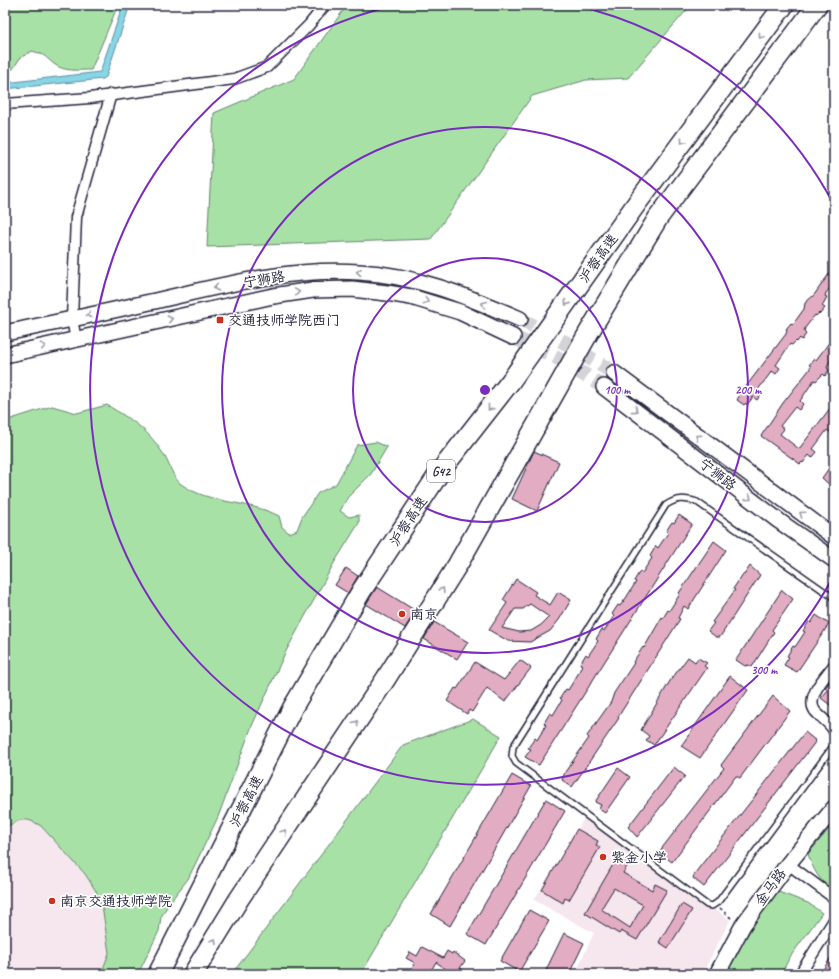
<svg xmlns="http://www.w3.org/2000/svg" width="839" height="979" font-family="Caveat,'LXGW WenKai TC',sans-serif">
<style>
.built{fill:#f6e6ed}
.green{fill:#a8e1a6;stroke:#658270}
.water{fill:#87d5e5;stroke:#5f8da1}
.building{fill:#e2acc3;stroke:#22223b;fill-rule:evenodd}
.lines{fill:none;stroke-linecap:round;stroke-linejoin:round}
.secondary-tunnel{stroke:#d3d3d8;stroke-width:15;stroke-dasharray:15 8;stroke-linecap:butt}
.service-casing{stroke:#22223b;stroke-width:8}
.minor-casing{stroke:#22223b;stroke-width:13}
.secondary-casing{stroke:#22223b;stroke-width:18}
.motorway-casing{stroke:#22223b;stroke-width:22}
.path{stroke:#22223b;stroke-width:1.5;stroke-dasharray:3 3;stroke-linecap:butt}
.service{stroke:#fff;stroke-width:5}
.minor{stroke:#fff;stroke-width:10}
.secondary{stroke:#fff;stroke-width:15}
.motorway{stroke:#fff;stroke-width:19}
.oneway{stroke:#9c9ca7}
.ring{fill:none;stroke:#7b2cbf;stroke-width:2}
.poi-dot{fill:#c8321e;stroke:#fff;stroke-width:1.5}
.labels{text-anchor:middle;stroke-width:3.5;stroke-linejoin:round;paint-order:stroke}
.shield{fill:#fff;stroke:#646476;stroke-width:1}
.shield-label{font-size:13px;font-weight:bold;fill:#22223b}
.street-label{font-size:14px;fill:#22223b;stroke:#fff}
.poi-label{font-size:14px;fill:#22223b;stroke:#fff;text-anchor:start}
.centre{fill:#7b2cbf;stroke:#fff;stroke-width:2}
.ring-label{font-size:12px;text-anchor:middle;font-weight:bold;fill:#7b2cbf;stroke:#fff;stroke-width:3.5;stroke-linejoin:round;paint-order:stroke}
</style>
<rect width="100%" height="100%" fill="#fff"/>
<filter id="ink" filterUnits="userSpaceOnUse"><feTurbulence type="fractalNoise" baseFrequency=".025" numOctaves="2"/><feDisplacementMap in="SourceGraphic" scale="8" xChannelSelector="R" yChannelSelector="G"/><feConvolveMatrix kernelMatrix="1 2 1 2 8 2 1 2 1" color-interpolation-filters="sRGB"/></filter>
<g filter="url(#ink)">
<g class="built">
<path d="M587,814L730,920L702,974H575L594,933L534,900Z"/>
<path d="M19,819L32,820L41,826L85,875L96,891L103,912L109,953L101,974H5V828Z"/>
</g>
<g class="green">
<path d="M5,5H118L91,70C79,70 64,72 54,64C44,56 46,55 32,51L20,58L13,69L5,71Z"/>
<path d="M347,5H691L628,78L586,80L532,96L431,239L207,247L214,113L294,79Z"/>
<path d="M107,405C133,421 147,428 164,455C169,463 173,478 181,484C210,505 248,500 279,516L282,527L289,533L297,530L302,517L318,493L336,484L357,445L376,442L387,447L371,474L348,497L340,511L349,517L359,515V523L334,563L285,653L251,728L218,817L188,879L169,903L161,917L159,931L138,974H101L109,953L103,912L96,891L85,874L41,826C25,816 20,819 5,828V421L52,406L77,413Z"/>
<path d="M473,719L501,736L361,974H232L403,745Z"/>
<path d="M834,823V890C819,882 813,869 808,854Z"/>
<path d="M776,891L808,903L822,913L790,957L781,974H722Z"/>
</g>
<path class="water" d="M123,5H130L106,77L103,79L5,89V83L100,72Z"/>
<g class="building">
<path d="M834,267V283L826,293L825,296L827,297L822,306L825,308L820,314L819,313L816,316L815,315L805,328L804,332L806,334L802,340L800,338L797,342L796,341L792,345L790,344L776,365L780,368L776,374L772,371L757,391L761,394L757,400L753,397L747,405L746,403L744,405L737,400L741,393L786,334L787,330L786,329L791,323L792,324L796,320L804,309L805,303L814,295Z"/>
<path d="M834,336V357L828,364L827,368L829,370L825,376L823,374L816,381L814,380L800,401L803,404L799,410L795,407L780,426L784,429L780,434L799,449L834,403V429L831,433L827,430L813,449L817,452L812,458L809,455L803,463L802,462L800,464L761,436L783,403L809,370L811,366L809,365L814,359L816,360Z"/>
<path d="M534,451L559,462L537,511L512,499Z"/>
<path d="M829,468L834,472V489L822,478Z"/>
<path d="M679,515L692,524L539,765L535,763L525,757L531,749L528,748L535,738L537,740L546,725L544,723L550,713L553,715L562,700L560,698L566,689L568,690L578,674L582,665L580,664L586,654L588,656L598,641L596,639L602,629L604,631L614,616L612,614L618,605L620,606L626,598L636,582L634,581L640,571L642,573L652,558L650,556L656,546L658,548L668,533L666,531L672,522L674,523Z"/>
<path d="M714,541L726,550L688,609L684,606L678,618L680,619L618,717L619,718L572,787L562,780L565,772L589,738L587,736L611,702L614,693L634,663L633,662L643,647L644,648L662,617L663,618L668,610L669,611L680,594L679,593Z"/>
<path d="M750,566L760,575L720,637H716L708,631L714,623L712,622L735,590L733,589L743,574L744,575Z"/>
<path d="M346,568L358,576L348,593L335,585Z"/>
<path d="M516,579L536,592L534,595L550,605L558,592L571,600L559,620L550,631L530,642L508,641L489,630L507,603L503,600ZM530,604L549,617L541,625L531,631L519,632L502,628L515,609H523Z"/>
<path d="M377,587L416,611L405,628L366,604Z"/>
<path d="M782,590L793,599L772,630L774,632L752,667L748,665L745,666L736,660Z"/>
<path d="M816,615L829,624L797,672L784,665L789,657L787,656L793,646L795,647L805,632L803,631L809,621L811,623Z"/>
<path d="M434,622L468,642L457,659L424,639Z"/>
<path d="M688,657L695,662L698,658L707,663L704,666L707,668L654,745L646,740L649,736L641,730L670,681Z"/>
<path d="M520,660L531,668L505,702L487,688L472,712L469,710L467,714L447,701L455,688L457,689L475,662L504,680Z"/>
<path d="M730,676L748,690L700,758L681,746Z"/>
<path d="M834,676V700L830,705L821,698L828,690L825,688Z"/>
<path d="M773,696L790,711L740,778L736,776L672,862L660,853L662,848L724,768L721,765Z"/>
<path d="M805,732L816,741L704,887L693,878L695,873Z"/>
<path d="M674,767L685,776L637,837L628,827Z"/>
<path d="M618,768L630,777L605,813L599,809L601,805L595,802Z"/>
<path d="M512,775L531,786L450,926L431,914Z"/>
<path d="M546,799L565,811L486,945L467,934Z"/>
<path d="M577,829L598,841L596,845L600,847L569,900L565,898L563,903L542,890Z"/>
<path d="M618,856L629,863L623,873L652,890L655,884L667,890L637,940L621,931L619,934L585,913ZM614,888L643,905L630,928L601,909Z"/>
<path d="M682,904L692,910L668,948L659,942Z"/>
<path d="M529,910L549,921L519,972L500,961Z"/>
<path d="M564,933L584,943L569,974H547L548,971L546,970Z"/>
<path d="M422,947L443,958L447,951L452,954L453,952L465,961L460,968L469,974H448L450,972L436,962L429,974H409L415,963L406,958L410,952L417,956Z"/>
<path d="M834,953V974H820Z"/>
</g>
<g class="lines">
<g class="secondary-tunnel">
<path d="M520,319L566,343L614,373"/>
<path d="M513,337L556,357L604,387"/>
</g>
<g class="service-casing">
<path id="service" d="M834,598L697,502C684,498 677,498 666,505L513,747L512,756L516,763L707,905L712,906L718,902L834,745"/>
</g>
<g class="minor-casing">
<g id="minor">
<path d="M5,104L90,98L234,79L267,67L309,25L325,5"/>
<path d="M76,340L72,319L76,217L111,94"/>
<path d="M834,665C826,676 805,697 815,711C821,718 829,722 834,731"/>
<path d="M788,864L834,898"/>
<path d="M800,974L834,920"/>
</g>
</g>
<g class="secondary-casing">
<g id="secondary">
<path d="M5,333C53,323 102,313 150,302C217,287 289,267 359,272C417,275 468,297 520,319"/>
<path d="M5,355L273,296L313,290L352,289L387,293L411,297L460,312L513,337"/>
<path d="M614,373L834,537"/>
<path d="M604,387L779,521L834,560"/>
<path d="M717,974L743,925L788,864L834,808"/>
</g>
</g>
<g class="motorway-casing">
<g id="motorway">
<path d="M158,974L293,707L362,590L442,469L510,382L637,203L784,5"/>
<path d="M193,974L239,899L385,680L458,564L589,332L658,218L817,5"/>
</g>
</g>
<path class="path" d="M720,908L733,920"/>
<use href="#service" class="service"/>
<use href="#minor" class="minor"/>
<use href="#secondary" class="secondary"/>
<use href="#motorway" class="motorway"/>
</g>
<defs><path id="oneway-chevron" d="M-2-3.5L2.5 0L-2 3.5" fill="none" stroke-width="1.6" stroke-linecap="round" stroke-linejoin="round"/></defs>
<g class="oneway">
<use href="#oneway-chevron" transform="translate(761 36) rotate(127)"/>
<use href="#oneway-chevron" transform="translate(683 141) rotate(127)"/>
<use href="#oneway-chevron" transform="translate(359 272) rotate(-176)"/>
<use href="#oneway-chevron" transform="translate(216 288) rotate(169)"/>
<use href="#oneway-chevron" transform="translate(297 292) rotate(-9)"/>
<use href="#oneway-chevron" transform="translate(426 301) rotate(18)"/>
<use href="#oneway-chevron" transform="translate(567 303) rotate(125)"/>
<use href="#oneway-chevron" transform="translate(484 304) rotate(-157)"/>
<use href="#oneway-chevron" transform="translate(89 315) rotate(168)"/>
<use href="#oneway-chevron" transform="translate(170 319) rotate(-13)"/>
<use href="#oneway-chevron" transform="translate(43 346) rotate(-12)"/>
<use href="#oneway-chevron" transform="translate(490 408) rotate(128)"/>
<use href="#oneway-chevron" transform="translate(635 410) rotate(37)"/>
<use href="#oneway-chevron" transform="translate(698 437) rotate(-143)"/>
<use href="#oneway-chevron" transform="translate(749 498) rotate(38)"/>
<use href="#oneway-chevron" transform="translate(802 514) rotate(-145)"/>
<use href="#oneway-chevron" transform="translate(442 590) rotate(-58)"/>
<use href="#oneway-chevron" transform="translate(356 723) rotate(-56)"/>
<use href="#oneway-chevron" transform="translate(284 832) rotate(-56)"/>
<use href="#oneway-chevron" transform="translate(214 941) rotate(-58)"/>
</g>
</g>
<g class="ring">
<circle cx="485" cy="390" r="132"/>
<circle cx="485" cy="390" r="263"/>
<path d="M834 575A395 395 0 1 1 396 5M574 5A395 395 0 0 1 834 205"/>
</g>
<g class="poi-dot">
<rect x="216" y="316" width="8" height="8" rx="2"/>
<circle cx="402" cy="614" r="4"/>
<circle cx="603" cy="857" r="4"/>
<circle cx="52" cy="901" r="4"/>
</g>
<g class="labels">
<rect class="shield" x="427" y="460" width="28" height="22" rx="3"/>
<g class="shield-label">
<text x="441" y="476">G42</text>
</g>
<g class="street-label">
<text transform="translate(598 258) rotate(-55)" y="5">沪蓉高速</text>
<text transform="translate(264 279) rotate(-9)" y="5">宁狮路</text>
<text transform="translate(718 474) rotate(38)" y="5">宁狮路</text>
<text transform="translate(408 521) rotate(-57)" y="5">沪蓉高速</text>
<text transform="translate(246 801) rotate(-63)" y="5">沪蓉高速</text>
<text transform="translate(770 887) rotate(-54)" y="5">金马路</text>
</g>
<g class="poi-label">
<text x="228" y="325">交通技师学院西门</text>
<text x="410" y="619">南京</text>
<text x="611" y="862">紫金小学</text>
<text x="60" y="906">南京交通技师学院</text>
</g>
</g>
<circle cx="485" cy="390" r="6" class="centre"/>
<g class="ring-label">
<text x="617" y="394">100 m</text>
<text x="748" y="394">200 m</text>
<text x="764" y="674">300 m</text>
</g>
<rect width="839" height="979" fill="none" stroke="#fff" stroke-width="20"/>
<rect x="10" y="10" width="819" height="959" fill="none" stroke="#22223b" stroke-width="1.5" filter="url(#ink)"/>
</svg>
